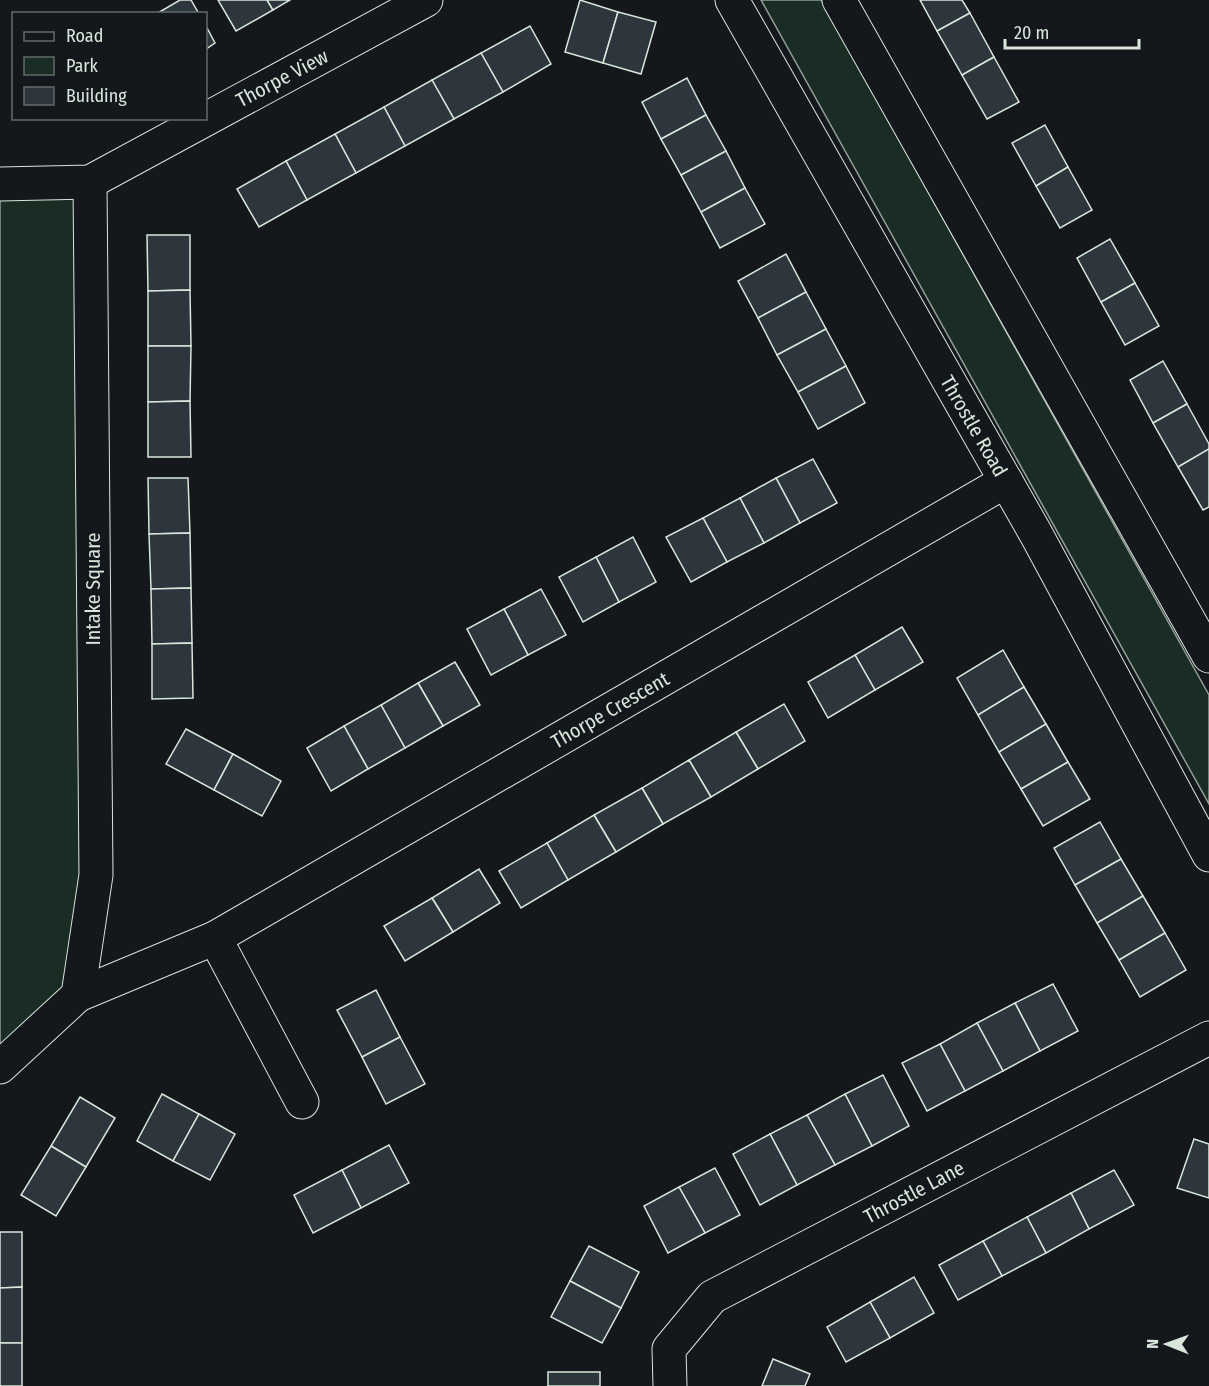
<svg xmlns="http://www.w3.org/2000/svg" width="1209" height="1386" font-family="'Fira Sans Condensed',sans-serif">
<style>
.green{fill:#1a2d24;stroke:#939e99;stroke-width:1.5}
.building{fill:#2c363c;stroke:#d8e6dc;stroke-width:1.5}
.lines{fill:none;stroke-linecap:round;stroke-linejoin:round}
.minor-casing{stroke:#d8e6dc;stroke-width:35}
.minor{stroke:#14181c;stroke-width:33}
.labels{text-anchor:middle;stroke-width:4.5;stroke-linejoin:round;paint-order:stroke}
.street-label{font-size:20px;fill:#d8e6dc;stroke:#14181c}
</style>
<rect width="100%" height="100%" fill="#14181c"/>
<g class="green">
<path d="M761,0H821L1209,695V804Z"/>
<path d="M90,182L78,995L0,1067V184Z"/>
</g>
<g class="building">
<path d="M180,0H191L199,14H156Z"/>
<path d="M218,0H267L273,10L236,31Z"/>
<path d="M267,0H290L273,10Z"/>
<path d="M580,0L618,12L603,63L565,52Z"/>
<path d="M920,0H962L970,13L937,31Z"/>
<path d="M618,12L656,22L641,74L603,63Z"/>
<path d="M970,13L994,57L962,75L937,31Z"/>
<path d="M206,26L215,43L206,49Z"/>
<path d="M530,26L551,64L503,92L481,53Z"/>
<path d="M481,53L503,92L454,119L432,80Z"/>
<path d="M994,57L1019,102L987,119L962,75Z"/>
<path d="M687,78L706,115L661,139L642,102Z"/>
<path d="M432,80L454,119L405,146L384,107Z"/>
<path d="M384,107L405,146L356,173L335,134Z"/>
<path d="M706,115L726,151L681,175L661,139Z"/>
<path d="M1045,125L1068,167L1036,186L1012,143Z"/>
<path d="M335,134L356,173L307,200L286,161Z"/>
<path d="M726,151L745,188L701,212L681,175Z"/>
<path d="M286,161L307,200L259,227L237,189Z"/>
<path d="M1068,167L1092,210L1060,228L1036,186Z"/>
<path d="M745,188L765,224L720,248L701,212Z"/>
<path d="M147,235H190V290L148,291Z"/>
<path d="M1110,239L1135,283L1101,302L1077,258Z"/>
<path d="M786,254L806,292L758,318L738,281Z"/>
<path d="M1135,283L1159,326L1125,345L1101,302Z"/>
<path d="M190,290L191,346H148V291Z"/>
<path d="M806,292L826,329L777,355L758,318Z"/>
<path d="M826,329L846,366L798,392L777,355Z"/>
<path d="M148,346H191L190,401L148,402Z"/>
<path d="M1163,361L1187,404L1153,423L1130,380Z"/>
<path d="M846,366L865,403L818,429L798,392Z"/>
<path d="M190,401L191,457H148V402Z"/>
<path d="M1187,404L1209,444V449L1178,467L1153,423Z"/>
<path d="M1209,449V507L1203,510L1178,467Z"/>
<path d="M813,459L837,503L800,523L776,478Z"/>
<path d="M148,478H188L190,533L149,534Z"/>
<path d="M776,478L800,523L764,543L740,498Z"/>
<path d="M740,498L764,543L727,562L703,518Z"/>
<path d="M703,518L727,562L691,582L666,537Z"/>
<path d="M190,533L191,588L151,589L149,534Z"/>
<path d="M633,537L656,582L619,602L596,557Z"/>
<path d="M596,557L619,602L583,622L559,577Z"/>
<path d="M191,588L192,643L152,644L151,589Z"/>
<path d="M541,589L566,635L528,655L504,609Z"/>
<path d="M504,609L528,655L491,675L467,629Z"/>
<path d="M902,627L923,662L875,690L855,655Z"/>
<path d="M192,643L193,698L152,699V644Z"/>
<path d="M1003,650L1024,687L978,715L957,678Z"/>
<path d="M855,655L875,690L828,718L808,682Z"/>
<path d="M455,662L480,705L443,726L418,683Z"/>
<path d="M418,683L443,726L405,748L381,705Z"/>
<path d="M1024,687L1046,724L999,752L978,715Z"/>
<path d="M784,704L805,741L758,769L736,732Z"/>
<path d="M381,705L405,748L368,769L344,726Z"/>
<path d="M1046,724L1068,762L1021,789L999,752Z"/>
<path d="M344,726L368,769L331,791L307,748Z"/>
<path d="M186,729L233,754L214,790L166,764Z"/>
<path d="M736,732L758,769L711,797L689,760Z"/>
<path d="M233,754L281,781L262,816L214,790Z"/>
<path d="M689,760L711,797L663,824L642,788Z"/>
<path d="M1068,762L1090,799L1043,826L1021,789Z"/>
<path d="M642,788L663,824L616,852L594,815Z"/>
<path d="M594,815L616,852L568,880L547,843Z"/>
<path d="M1100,822L1121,859L1075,885L1054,848Z"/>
<path d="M547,843L568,880L521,908L499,871Z"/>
<path d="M1121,859L1143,896L1097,923L1075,885Z"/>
<path d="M479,869L500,903L453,932L432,898Z"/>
<path d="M1143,896L1165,933L1119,960L1097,923Z"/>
<path d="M432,898L453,932L405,961L384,926Z"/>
<path d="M1165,933L1186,970L1140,997L1119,960Z"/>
<path d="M1053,984L1078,1031L1040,1051L1015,1003Z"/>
<path d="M376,990L400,1037L362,1057L337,1010Z"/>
<path d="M1015,1003L1040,1051L1003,1071L977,1023Z"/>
<path d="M977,1023L1003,1071L965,1091L940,1044Z"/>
<path d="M400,1037L425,1084L386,1104L362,1057Z"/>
<path d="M940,1044L965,1091L927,1111L902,1063Z"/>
<path d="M883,1075L909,1126L872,1146L845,1094Z"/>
<path d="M162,1094L199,1114L173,1161L137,1141Z"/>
<path d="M845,1094L872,1146L835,1165L807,1115Z"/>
<path d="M80,1097L115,1118L86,1167L51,1146Z"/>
<path d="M199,1114L235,1134L210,1180L173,1161Z"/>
<path d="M807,1115L835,1165L797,1185L770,1134Z"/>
<path d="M770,1134L797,1185L760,1205L733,1154Z"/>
<path d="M1194,1139L1209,1144V1198L1177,1188Z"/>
<path d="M389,1145L409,1183L361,1208L342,1170Z"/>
<path d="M51,1146L86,1167L56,1216L21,1195Z"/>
<path d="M715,1168L740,1215L705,1233L679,1187Z"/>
<path d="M342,1170L361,1208L313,1233L294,1195Z"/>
<path d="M1114,1170L1134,1205L1089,1229L1071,1193Z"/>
<path d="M679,1187L705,1233L668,1253L644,1206Z"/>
<path d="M1071,1193L1089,1229L1046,1253L1027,1217Z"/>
<path d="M1027,1217L1046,1253L1002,1276L983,1241Z"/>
<path d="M0,1232H22V1287L0,1288Z"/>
<path d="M983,1241L1002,1276L958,1300L939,1265Z"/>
<path d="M589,1246L639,1272L621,1308L570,1281Z"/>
<path d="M914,1277L934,1313L890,1338L870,1302Z"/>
<path d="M570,1281L621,1308L602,1343L551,1317Z"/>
<path d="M22,1287V1343H0V1288Z"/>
<path d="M870,1302L890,1338L846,1362L827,1327Z"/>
<rect x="0" y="1343" width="22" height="43"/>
<path d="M773,1359L810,1374L805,1386H762Z"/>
<rect x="548" y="1372" width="52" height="14"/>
</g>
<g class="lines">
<g class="minor-casing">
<g id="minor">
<path d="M732,0L1036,534L1209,855"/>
<path d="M839,0L1209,656"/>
<path d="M0,184L90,182L426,0"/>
<path d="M215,938L302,1102"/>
<path d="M78,995L96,875L90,182"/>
<path d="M0,1067L78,995L215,938L1006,481"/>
<path d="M670,1386L669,1349L712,1297L1209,1038"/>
</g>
</g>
<use href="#minor" class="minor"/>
</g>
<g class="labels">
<g class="street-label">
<text transform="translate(282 78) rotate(-28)" y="7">Thorpe View</text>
<text transform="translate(974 426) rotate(60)" y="7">Throstle Road</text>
<text transform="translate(93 589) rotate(-90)" y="7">Intake Square</text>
<text transform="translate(610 710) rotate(-30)" y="7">Thorpe Crescent</text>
<text transform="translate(914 1192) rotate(-28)" y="7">Throstle Lane</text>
</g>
</g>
<rect x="12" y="12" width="195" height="108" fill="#14181c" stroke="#626a69" stroke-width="1.5"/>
<rect x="24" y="32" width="30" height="9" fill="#14181c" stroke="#626a69" stroke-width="1.5"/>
<text x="66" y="42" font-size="18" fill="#d8e6dc">Road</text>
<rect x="24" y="57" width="30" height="18" fill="#1a2d24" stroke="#626a69" stroke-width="1.5"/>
<text x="66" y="72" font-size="18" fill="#d8e6dc">Park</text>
<rect x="24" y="87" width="30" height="18" fill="#2c363c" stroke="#626a69" stroke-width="1.5"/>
<text x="66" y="102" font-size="18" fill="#d8e6dc">Building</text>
<g transform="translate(1167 1344) rotate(271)" stroke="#14181c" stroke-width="4.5" paint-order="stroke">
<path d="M0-4.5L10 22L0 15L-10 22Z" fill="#d8e6dc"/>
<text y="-9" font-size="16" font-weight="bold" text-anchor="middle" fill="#d8e6dc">N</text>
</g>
<path d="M1005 39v9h134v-9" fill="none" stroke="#d8e6dc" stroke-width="3"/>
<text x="1014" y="39" font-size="18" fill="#d8e6dc" stroke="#14181c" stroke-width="4.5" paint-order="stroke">20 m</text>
</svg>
